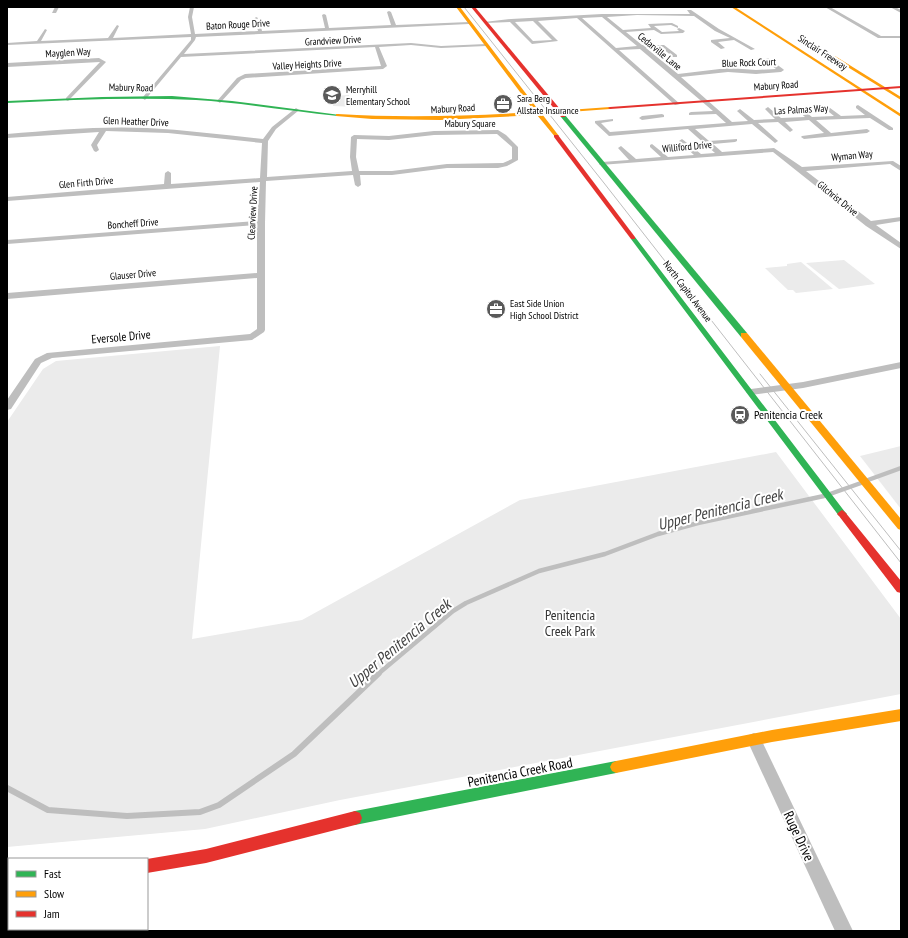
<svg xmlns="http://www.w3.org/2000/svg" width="908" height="938" font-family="'PT Sans Narrow',sans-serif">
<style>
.green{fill:#ebebeb}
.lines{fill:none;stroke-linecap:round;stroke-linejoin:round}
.stream-far1{stroke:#bebebe;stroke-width:4.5}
.stream{stroke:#bebebe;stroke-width:6}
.street{fill:#bebebe;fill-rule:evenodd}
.fast{fill:#30b455;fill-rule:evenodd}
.slow{fill:#ff9f0a;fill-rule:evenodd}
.jam{fill:#e5322d;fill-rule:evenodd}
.tram{stroke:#bebebe;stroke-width:1}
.labels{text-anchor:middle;stroke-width:4;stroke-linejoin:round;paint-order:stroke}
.far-street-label{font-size:10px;fill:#000;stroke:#fff}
.far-poi-label{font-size:10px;fill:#000;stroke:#fff;text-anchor:start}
.street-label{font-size:12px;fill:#000;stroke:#fff}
.poi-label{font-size:12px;fill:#000;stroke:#fff;text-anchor:start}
.near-park-label{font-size:14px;fill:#323232;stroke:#fff}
.near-street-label{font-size:14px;fill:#000;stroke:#fff}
.near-water-label{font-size:16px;font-style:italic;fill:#434343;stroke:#fff}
</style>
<rect width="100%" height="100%" fill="#fff"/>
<g class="green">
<path d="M349,95L350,99L355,98L356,107L333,106L332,96Z"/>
<path d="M844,260L875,284L839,289L806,263Z"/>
<path d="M801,262L833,289L796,293L793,290H788L765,268L787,266V264Z"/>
<path d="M220,346L192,639L302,620L520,500L776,452L901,619V694L340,800L205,829L7,847V422L43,369L56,361Z"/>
<path d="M901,446V509L860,456Z"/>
</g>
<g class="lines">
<g class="stream-far1">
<path d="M868,480L901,468"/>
<path d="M830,494L861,483"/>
<path d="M378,674L453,611L466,603L539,571L605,554L658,534L698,523L824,496"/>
</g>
<path class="stream" d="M7,788L48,810L127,816L200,812L219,805L294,754L379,673"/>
<g class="street">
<path d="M55,7H59L56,13H52Z"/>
<path d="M190,7H194L192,17L195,34L258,31L257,27L252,21L256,17L258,18L256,21L261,27L262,31L325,28L322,15L324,14L326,15L329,28L391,25L387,12L389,11L391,12L396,25L469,22L471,23L469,24L196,37L195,40L184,54L411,43L441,46L486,44L488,45L486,46L441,48L411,45L379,47L387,66L383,69L246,78L241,80L220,103L217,101L237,78L245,74L381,66L375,47L181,57L145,100L142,98L143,97L191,40V37L7,45V43L37,41L45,29L47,30L41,41L108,38L117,25L119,26L113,38L191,34L188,17Z"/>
<path d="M825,7H830L881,36H901V38H878Z"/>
<path d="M890,7H895L901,10V13Z"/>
<path d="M687,10H691L719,29L755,49L751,50L734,40L718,42L725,48L721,49L711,42V40L730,38L715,31L694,16L637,15L607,17L623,30L651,28L648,24L672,23L678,26V28L671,25L654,26L662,32L679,31L677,29L679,28L685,31L683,33L661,34L654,30L626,32L642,45H664L677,55V57H673L661,47L646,48L678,74L728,68L756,70L776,69L766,61V59L768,58L783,69L784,70L781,72L756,74L728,72L681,77L732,122L748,121L737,111L740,109L754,120L775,119L765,109L768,107L781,118L805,117L795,108L798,106L812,117L834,116L824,108V106L826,105L841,116L865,115L856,108V106L858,105L893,128V130H889L870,118L816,120L831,133L867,129L870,131L867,133L804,139L801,137L802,136L824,133L809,120L785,122L793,130L790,132L778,122L758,123L777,140L778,141L775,143L752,124L695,129L709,141L737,139V141L735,142L713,144L722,152L774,148L802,167L893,161L901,166V171L890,164L806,171L871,221L901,217V221L876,225L901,243V249L866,226L773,152L600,165L599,164L602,162L629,160L618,148L621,146L636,159L661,157L650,147V145L652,144L668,157L694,155L680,142L679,141L682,139L701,154L715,153L688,129L609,136L595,123V121L613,119V121L601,123L610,132L726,123L716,114L689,115V113L691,112L713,111L640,49L619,50L680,104L675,105L577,18L538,21L558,41L532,44L510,22L486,23L484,22L511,19L602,14H690ZM602,17L637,46L616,48L582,18ZM533,21L552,40L533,41L515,22Z"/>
<path d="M99,58L106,62L68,101L66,100V98L100,62L7,67V63Z"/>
<path d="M296,108L299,110L298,111L276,129L268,141L267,177L352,171L350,157L351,137L354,135L389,136L434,131L498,130L506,135L518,147V160L507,166L498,168H447L392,175H360L361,185L358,187L355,185L353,175L266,181L265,223V330L264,332L252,340L52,358L41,363L11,409L7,410V400L35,359L47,353L250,334L257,329V278L7,299V293L257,273V225L7,244V240L257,221L260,182L7,201V197L164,184L165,173L168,171L171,173V184L260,178L262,143L168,133L106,131L97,145L99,150L96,152L94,151L91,145L99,132L7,138V134C54,130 101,126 147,128C186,130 225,135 263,139L272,127ZM497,134L512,147V159L503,163L447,164L392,171H359L356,157L357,139L389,140L434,135Z"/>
<path d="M662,114L664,115V117L642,120L639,118L642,116Z"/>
<path d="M901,362V368L803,388L751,395L746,392L751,389L803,382Z"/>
<path d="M754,733L759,735L853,931H835L747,740L749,735Z"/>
<path d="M9,912V929H15L14,931H7V913Z"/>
</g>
<g class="fast">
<path d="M172,96L232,101L340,115L338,116C291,111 243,103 196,100C133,97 70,100 7,103V101L102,97Z"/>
<path d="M561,115H565L747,333V337H741L561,117Z"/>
<path d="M631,237H635L845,512L847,514L845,516H839L631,239Z"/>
<path d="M616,761L620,763L622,767L620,771L616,773L355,825L350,823L348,818L350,813L355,811Z"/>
</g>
<g class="slow">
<path d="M456,7H460L540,112L610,107L612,108L610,109L542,114L559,136L556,138L537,115L440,120L372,119L336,116V114H338C404,118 469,116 535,112Z"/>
<path d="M731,7H735L901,114V117Z"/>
<path d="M833,56H835L901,97V100L833,58Z"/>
<path d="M741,333H747L901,519V530L898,529L741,337Z"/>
<path d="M901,709V721L772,742L616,773L612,771L610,767L612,763L616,761L772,730Z"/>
<rect x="7" y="868" width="2" height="14"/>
</g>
<g class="jam">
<path d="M471,7H475L565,115V117H561Z"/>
<path d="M901,86V88L610,109L608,108L610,107Z"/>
<path d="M554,135H558L635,237V239H631L554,137Z"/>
<path d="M842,510L845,512L901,581V593L897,592L839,516L837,514L839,512Z"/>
<path d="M355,811L360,813L362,818L360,823L355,825L206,863L147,873V859L206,849Z"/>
</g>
<g class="tram">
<path d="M464,7L604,183L901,563"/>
<path d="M760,374L901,551"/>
</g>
</g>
<defs>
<g id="school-disc" transform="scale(1)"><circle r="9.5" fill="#595959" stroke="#fff"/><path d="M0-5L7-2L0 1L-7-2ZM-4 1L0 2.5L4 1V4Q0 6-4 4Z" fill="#fff"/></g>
<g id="office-disc" transform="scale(1)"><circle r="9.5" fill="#595959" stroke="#fff"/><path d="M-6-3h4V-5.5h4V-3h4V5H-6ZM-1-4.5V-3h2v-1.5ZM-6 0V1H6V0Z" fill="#fff"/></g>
<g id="station-disc" transform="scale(1)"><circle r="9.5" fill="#595959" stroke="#fff"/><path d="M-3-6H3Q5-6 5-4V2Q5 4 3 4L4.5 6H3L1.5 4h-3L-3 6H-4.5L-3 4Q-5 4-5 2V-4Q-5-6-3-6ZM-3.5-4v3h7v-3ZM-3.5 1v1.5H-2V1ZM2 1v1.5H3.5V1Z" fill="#fff"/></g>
</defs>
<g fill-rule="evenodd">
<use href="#school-disc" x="332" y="95"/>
<use href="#office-disc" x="503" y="104"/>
<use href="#office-disc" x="496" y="309"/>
<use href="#station-disc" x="740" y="415"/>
</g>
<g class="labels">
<g class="far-street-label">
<text transform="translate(238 24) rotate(-3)" y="4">Baton Rouge Drive</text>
<text transform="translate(333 40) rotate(-3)" y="4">Grandview Drive</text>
<text transform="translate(660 51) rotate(39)" y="4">Cedarville Lane</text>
<text transform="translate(68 52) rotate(-3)" y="4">Mayglen Way</text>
<text transform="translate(823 52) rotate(33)" y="4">Sinclair Freeway</text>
<text transform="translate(749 62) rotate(-2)" y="4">Blue Rock Court</text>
<text transform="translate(307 64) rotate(-3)" y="4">Valley Heights Drive</text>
<text transform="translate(776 85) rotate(-4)" y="4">Mabury Road</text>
<text transform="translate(131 87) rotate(1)" y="4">Mabury Road</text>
<text transform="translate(453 108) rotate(-3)" y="4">Mabury Road</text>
<text transform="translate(801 109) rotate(-3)" y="4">Las Palmas Way</text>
<text transform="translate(136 121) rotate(2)" y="4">Glen Heather Drive</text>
<text x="470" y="127">Mabury Square</text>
<text transform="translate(687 146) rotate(-5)" y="4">Williford Drive</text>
<text transform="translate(852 155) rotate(-5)" y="4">Wyman Way</text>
<text transform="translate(86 182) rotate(-5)" y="4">Glen Firth Drive</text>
<text transform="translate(838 198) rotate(39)" y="4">Gilchrist Drive</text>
<text transform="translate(252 213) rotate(-87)" y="4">Clearview Drive</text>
<text transform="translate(133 223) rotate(-4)" y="4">Boncheff Drive</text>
<text transform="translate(133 274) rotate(-5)" y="4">Glauser Drive</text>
<text transform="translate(688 291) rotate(53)" y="4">North Capitol Avenue</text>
</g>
<g class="far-poi-label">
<text x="346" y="93">Merryhill<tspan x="346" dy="12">Elementary School</tspan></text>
<text x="517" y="102">Sara Berg<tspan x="517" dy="12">Allstate Insurance</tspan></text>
<text x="510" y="307">East Side Union<tspan x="510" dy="12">High School District</tspan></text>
</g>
<g class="street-label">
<text transform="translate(121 337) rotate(-5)" y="4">Eversole Drive</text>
</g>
<g class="poi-label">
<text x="754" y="419">Penitencia Creek</text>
</g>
<g class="near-park-label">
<text x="570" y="620">Penitencia<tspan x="570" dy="16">Creek Park</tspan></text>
</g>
<g class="near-street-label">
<text transform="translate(520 772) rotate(-11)" y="5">Penitencia Creek Road</text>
<text transform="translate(799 836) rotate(65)" y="5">Ruge Drive</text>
</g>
<g class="near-water-label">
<text transform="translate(720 509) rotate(-14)" y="6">Upper Penitencia Creek</text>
<text transform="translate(399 643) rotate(-40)" y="6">Upper Penitencia Creek</text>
</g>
</g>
<rect width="908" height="938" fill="none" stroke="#000000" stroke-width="16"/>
<rect x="8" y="858" width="140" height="72" fill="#ffffff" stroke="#999999"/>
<rect x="16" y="871" width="20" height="6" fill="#30b455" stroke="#999999"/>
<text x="44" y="878" font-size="12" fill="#000000">Fast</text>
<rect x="16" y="891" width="20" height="6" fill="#ff9f0a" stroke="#999999"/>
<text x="44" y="898" font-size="12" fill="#000000">Slow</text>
<rect x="16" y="911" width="20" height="6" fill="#e5322d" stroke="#999999"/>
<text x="44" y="918" font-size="12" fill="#000000">Jam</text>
</svg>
